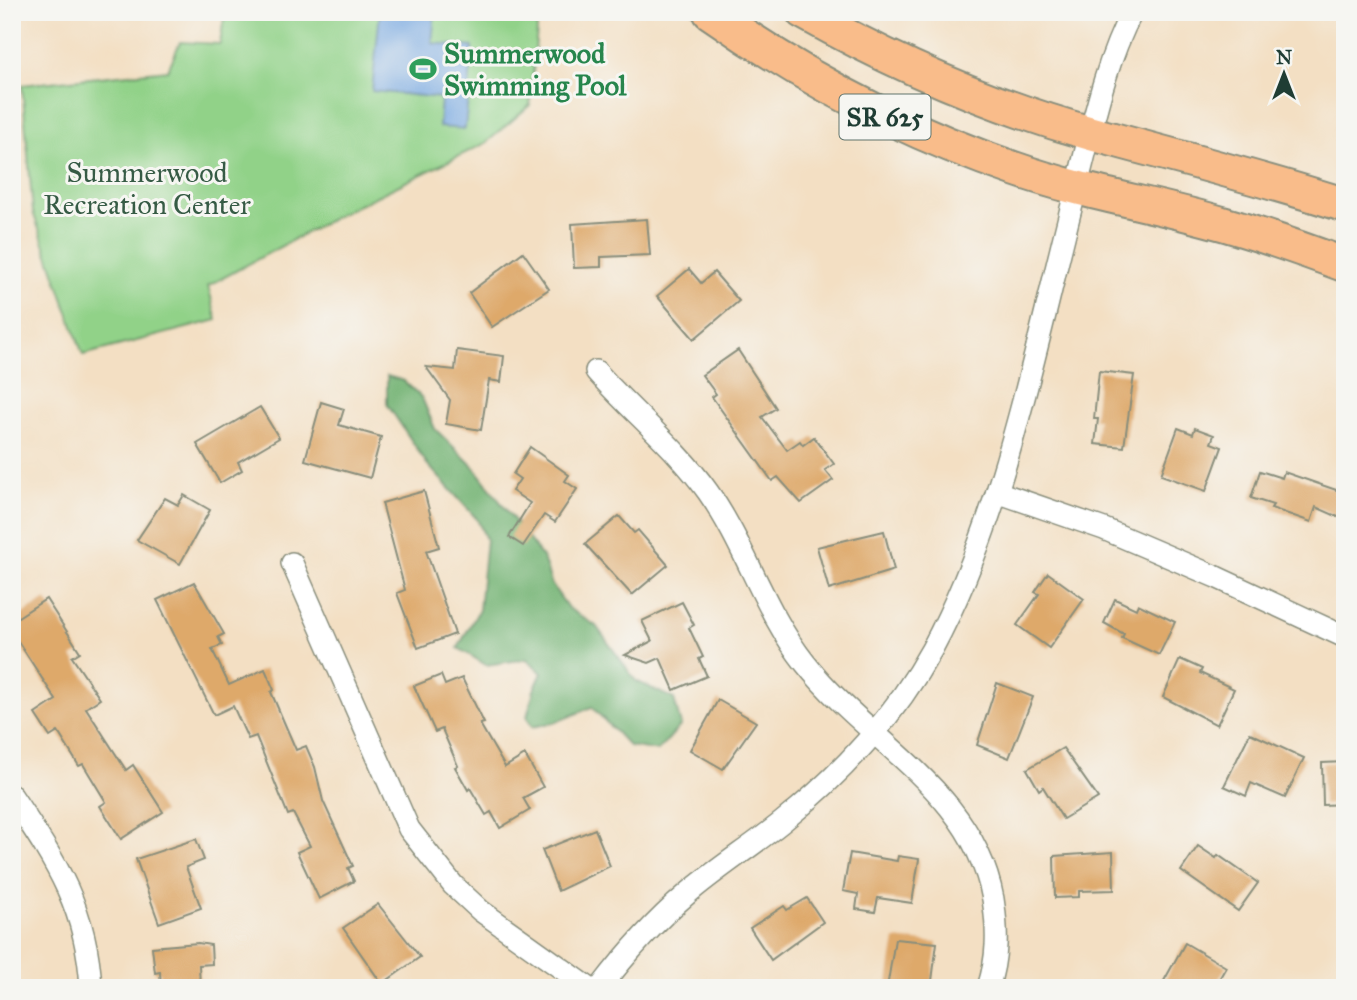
<svg xmlns="http://www.w3.org/2000/svg" width="1357" height="1000" font-family="'IM FELL Great Primer',serif">
<style>
.green{fill:#91d288;stroke:#58885e;stroke-width:2}
.forest{fill:#74b474;stroke:#4a7854;stroke-width:2}
.water{fill:#77a7e1;stroke:#4b728a;stroke-width:2}
.building{fill:#dea96b}
.lines{fill:none;stroke-linecap:round;stroke-linejoin:round}
.street-casing{stroke:#898e7c;stroke-width:24}
.primary-casing{stroke:#898e7c;stroke-width:37}
.street{stroke:#fff;stroke-width:21}
.primary{stroke:#f9bc8a;stroke-width:33}
.labels{text-anchor:middle;stroke-width:6;stroke-linejoin:round;paint-order:stroke}
.shield{fill:#f6f6f2;stroke:#60746d;stroke-width:2}
.shield-label{font-size:26px;font-weight:bold;fill:#1f3d34}
.leisure-label{font-size:28px;font-weight:bold;fill:#27864d;stroke:#f6f6f2;text-anchor:start}
.park-label{font-size:28px;fill:#365b45;stroke:#f6f6f2}
</style>
<rect width="100%" height="100%" fill="#f6f6f2"/>
<filter id="ink" filterUnits="userSpaceOnUse"><feTurbulence type="fractalNoise" baseFrequency=".0143" numOctaves="2"/><feDisplacementMap in="SourceGraphic" scale="14" xChannelSelector="R" yChannelSelector="G"/><feConvolveMatrix kernelMatrix="1 2 1 2 8 2 1 2 1" color-interpolation-filters="sRGB"/></filter>
<filter id="wash" filterUnits="userSpaceOnUse"><feTurbulence type="fractalNoise" baseFrequency=".00686" numOctaves="4" result="noise"/><feDisplacementMap in="SourceGraphic" scale="28" xChannelSelector="R" yChannelSelector="G"/><feGaussianBlur stdDeviation="1.57" result="paint"/><feColorMatrix in="noise" values="0 0 0 0 0 0 0 0 0 0 0 0 0 0 0 0 0 1.4 0 .05"/><feComposite in="paint" operator="in"/></filter>
<g filter="url(#wash)">
<rect width="100%" height="100%" fill="#f3dfc3"/>
<path class="green" d="M225,12H535L537,29L530,105L486,143L348,210L208,286L217,320L83,355L33,212L22,85L168,70L180,42L220,44Z"/>
<path class="forest" d="M387,376L404,381L422,398L435,429L473,466L543,558L552,585L568,608L596,626L636,681L674,699L681,725L658,751L629,746L592,707L556,722L532,727L527,717L534,690L542,673L527,659L486,665L458,648L479,610L486,539L477,519L427,464L387,404Z"/>
<path class="water" d="M380,12H435L432,43L473,47L465,129L439,127L441,98L372,91Z"/>
<g id="blocks">
<g class="building">
<path d="M647,219L650,255L601,257V267L574,268L572,224Z"/>
<path d="M523,252L549,289L492,327L469,293Z"/>
<path d="M689,269L701,283L714,272L739,301L694,339L657,296Z"/>
<path d="M457,350L504,356L501,382L489,380L481,430L446,424L450,400L426,367L455,370Z"/>
<path d="M738,350L776,408L762,417L787,450L800,441L803,445L814,437L834,464L825,470L833,480L801,503L778,477L772,481L712,397L716,394L702,375Z"/>
<path d="M1099,371L1134,375L1124,447L1095,444L1098,419H1094Z"/>
<path d="M321,402L344,409L339,425L381,437L370,478L305,460Z"/>
<path d="M260,407L279,438L238,462L242,470L220,483L197,444Z"/>
<path d="M1178,428L1193,434L1195,428L1214,435L1211,443L1222,447L1206,491L1161,475Z"/>
<path d="M530,447L569,475L565,481L577,489L555,522L544,515L523,546L509,537L530,503L512,491L520,479L513,474Z"/>
<path d="M1260,471L1282,478L1284,472L1345,493V520L1316,507L1311,522L1271,508L1273,505L1251,498Z"/>
<path d="M424,491L439,547L426,551L455,634L418,648L397,593L405,590L382,503Z"/>
<path d="M184,495L210,510L180,564L137,540L165,498L178,505Z"/>
<path d="M619,516L634,533L638,530L668,565L632,595L585,544Z"/>
<path d="M884,531L894,570L829,590L817,547Z"/>
<path d="M1048,573L1084,599L1049,648L1017,625L1039,594L1035,592Z"/>
<path d="M194,582L224,634L218,637L222,645L212,649L229,685L265,669L274,690L271,692L296,750L306,746L315,767L323,801L353,866L348,868L354,881L319,899L297,852L310,846L293,813L288,815L256,736L248,739L233,706L214,715L157,600Z"/>
<path d="M46,599L80,652L72,657L100,699L86,708L126,770L133,765L163,812L121,839L100,806L106,802L83,764L79,766L58,732L50,737L35,714L56,700L12,632V621Z"/>
<path d="M1115,599L1136,609L1138,604L1175,622L1159,655L1122,638L1124,634L1104,623Z"/>
<path d="M682,602L694,625L689,628L703,657L699,659L707,676L674,690L660,658L649,663L625,655L652,641L642,621Z"/>
<path d="M1180,659L1202,669L1200,673L1234,689L1217,725L1163,697Z"/>
<path d="M441,675L445,685L462,678L484,723L480,724L505,767L525,755L543,787L523,798L530,810L500,828L491,812L486,815L470,788L468,790L455,767L458,766L442,729L435,732L414,686Z"/>
<path d="M997,683L1033,697L1009,758L977,745Z"/>
<path d="M718,700L756,722L723,769L690,750Z"/>
<path d="M1250,733L1304,758L1285,798L1251,783L1246,796L1224,786Z"/>
<path d="M1063,748L1098,798L1063,819L1043,787L1039,790L1027,769Z"/>
<path d="M1345,762V804L1323,805L1322,763Z"/>
<path d="M595,829L610,866L558,891L542,850Z"/>
<path d="M196,839L204,860L186,867L201,908L159,923L136,859Z"/>
<path d="M1198,846L1216,858L1218,855L1258,883L1238,911L1181,871Z"/>
<path d="M1113,852L1114,890L1079,891V897L1055,898L1054,856Z"/>
<path d="M850,853L897,861L898,856L919,859L912,903L878,898L875,912L856,909L858,894L843,891Z"/>
<path d="M807,898L823,922L771,960L750,928L784,906L787,910Z"/>
<path d="M378,904L420,957L382,984L343,928Z"/>
<path d="M895,939L937,943L931,988H887Z"/>
<path d="M198,943L211,945L212,964L199,965L200,988H161L160,972L155,973L152,947Z"/>
<path d="M1185,943L1226,967L1214,988H1160Z"/>
</g>
</g>
</g>
<g filter="url(#ink)">
<use href="#blocks" fill-opacity="0" stroke="#898e7c" stroke-width="2"/>
<g class="lines">
<g class="street-casing">
<g id="street">
<path d="M596,371C632,412 677,448 708,492C746,546 764,611 805,663C868,743 973,790 993,899C998,931 998,957 988,988"/>
<path d="M997,492L1104,529L1216,577L1345,637"/>
<path d="M292,563L409,829L453,885L481,911L589,988"/>
<path d="M12,796C55,861 87,907 91,988"/>
<path d="M600,988C626,954 653,923 686,895C716,869 751,847 782,822C841,775 896,715 932,649C1006,511 1036,343 1075,193C1091,133 1103,67 1132,12"/>
</g>
</g>
<g class="primary-casing">
<g id="primary">
<path d="M710,12C804,78 905,132 1015,169C1083,193 1155,204 1224,224C1265,236 1305,250 1345,265"/>
<path d="M803,12C895,64 992,106 1093,134C1177,157 1261,178 1345,205"/>
</g>
</g>
<use href="#street" class="street"/>
<use href="#primary" class="primary"/>
</g>
</g>
<defs>
<g id="stadium-bare" transform="scale(2.1)"><path d="M0-5a6.5 5 0 1 0 0 10a6.5 5 0 1 0 0-10ZM-3.5-1.8h7v3.6h-7Z" fill="#2e9e5b" stroke="#f6f6f2" stroke-width="2.5" paint-order="stroke"/></g>
</defs>
<g fill-rule="evenodd">
<use href="#stadium-bare" x="423" y="69"/>
</g>
<g class="labels">
<rect class="shield" x="839.5" y="94.5" width="91" height="45" rx="5"/>
<g class="shield-label">
<text x="885" y="126">SR 625</text>
</g>
<g class="leisure-label">
<text x="444" y="63">Summerwood<tspan x="444" dy="32">Swimming Pool</tspan></text>
</g>
<g class="park-label">
<text x="147" y="182">Summerwood<tspan x="147" dy="32">Recreation Center</tspan></text>
</g>
</g>
<rect width="1357" height="1000" fill="none" stroke="#f6f6f2" stroke-width="42"/>
<g transform="translate(1284 74)" stroke="#f6f6f2" stroke-width="5" paint-order="stroke">
<path d="M0-5L12 26L0 18L-12 26Z" fill="#1f3d34"/>
<text y="-10" font-size="19" font-weight="bold" text-anchor="middle" fill="#1f3d34">N</text>
</g>
</svg>
